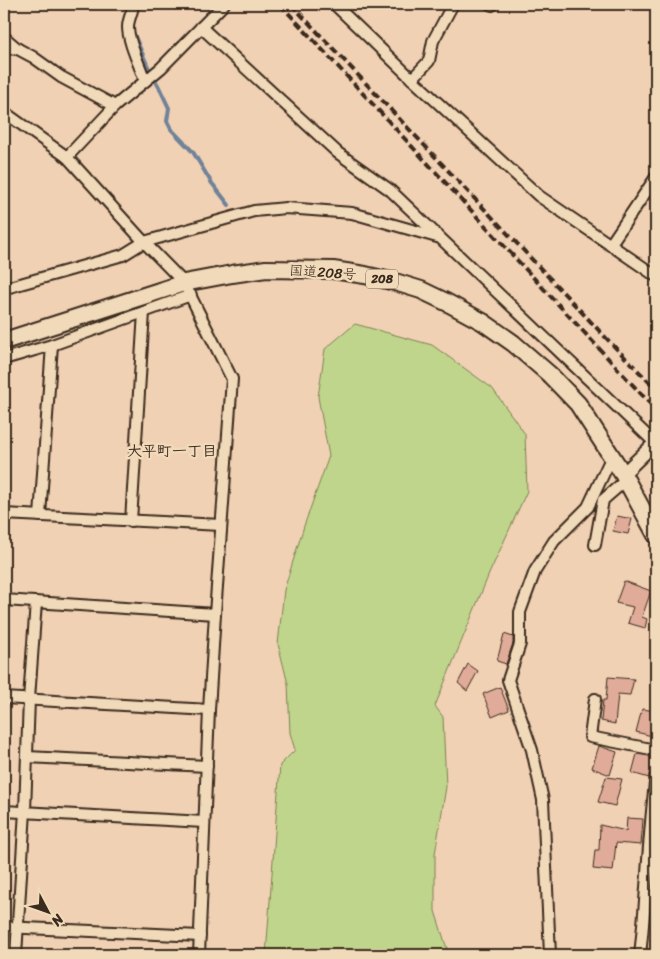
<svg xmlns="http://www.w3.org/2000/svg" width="660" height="959" font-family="Sriracha,'Klee One',sans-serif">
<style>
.green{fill:#bfd58b;stroke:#7d8054}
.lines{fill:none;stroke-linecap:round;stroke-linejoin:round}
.stream{stroke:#6f8298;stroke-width:4}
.building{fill:#e0ac99;stroke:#3b2a1e}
.minor-casing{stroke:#3b2a1e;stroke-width:14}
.tertiary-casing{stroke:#3b2a1e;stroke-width:16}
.trunk-casing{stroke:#3b2a1e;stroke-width:20}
.minor{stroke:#f1dab9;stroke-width:10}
.tertiary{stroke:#f1dab9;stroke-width:12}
.trunk{stroke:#f1dab9;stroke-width:16}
.rail{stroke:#3b2a1e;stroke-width:4;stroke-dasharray:8 4;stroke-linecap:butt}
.labels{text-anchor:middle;stroke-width:5;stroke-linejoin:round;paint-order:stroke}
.shield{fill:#f1dab9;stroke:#725f4c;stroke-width:1}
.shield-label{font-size:12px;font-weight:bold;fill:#3b2a1e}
.street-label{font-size:14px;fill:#3b2a1e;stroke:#f1dab9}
.neighbourhood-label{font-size:15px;font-weight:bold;fill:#3b2a1e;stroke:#f1dab9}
</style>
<rect width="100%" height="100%" fill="#f1d1b4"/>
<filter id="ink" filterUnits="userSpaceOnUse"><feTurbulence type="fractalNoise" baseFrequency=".02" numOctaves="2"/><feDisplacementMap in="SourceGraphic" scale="10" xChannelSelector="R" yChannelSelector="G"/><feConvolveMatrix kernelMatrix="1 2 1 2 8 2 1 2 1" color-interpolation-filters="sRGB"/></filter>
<g filter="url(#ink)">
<path class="green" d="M355,324L432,345L492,388L525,434L527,491L489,574L435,706L443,717L446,787L435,854V911L449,955H266L280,765L295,750L290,733L288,684L278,644L284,590L304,526L329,456L318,397L325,349Z"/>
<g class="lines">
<g class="stream">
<path d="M136,13L138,4"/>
<path d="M133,32L149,69L159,87L169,108L167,121L171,129L193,152L211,182L229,205"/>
</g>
</g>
<g class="building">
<path d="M617,516L632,519L628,534L613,531Z"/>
<path d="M624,581L651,591L642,617L647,619L645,628L628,623L633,607L616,603Z"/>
<path d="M504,634L513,637V643L506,664L497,661Z"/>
<path d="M468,664L478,671L467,691L458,683Z"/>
<path d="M608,677L634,679L630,695L618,694L615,724L601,721L603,700H606Z"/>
<path d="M500,687L509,710L492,717L483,694Z"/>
<path d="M642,709L656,711V720L652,736L636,732Z"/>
<path d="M599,746L617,752L610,775L592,768Z"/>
<path d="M637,754L654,757L652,770L649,774V778L632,773Z"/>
<path d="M606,777L622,779L615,806L598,802Z"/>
<path d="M627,818L643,819L641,845L616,843L613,871L593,869L595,850H599L600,825L626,831Z"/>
</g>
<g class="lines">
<g class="minor-casing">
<g id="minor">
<path d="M133,4C133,12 128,19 128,27C128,42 140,66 145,81"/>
<path d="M334,4L412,79L539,196L656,276"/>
<path d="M490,4L492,5"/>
<path d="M201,27L338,153L390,190L656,444"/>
<path d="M4,37L18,49"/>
<path d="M4,48L18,49L33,57L61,77L115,106"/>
<path d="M412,79L429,61L433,41L453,4"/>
<path d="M4,112L67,157L144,242L184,283L232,379L215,614L209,710L199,955"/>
<path d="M67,157L115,106L161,68L224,4"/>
<path d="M610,245L656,177"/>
<path d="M4,287L6,288L123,255L144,242L254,211L286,208L352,213L437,237"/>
<path d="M4,359L52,345L191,295"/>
<path d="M4,514L221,525"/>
<path d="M40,516L52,345"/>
<path d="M131,521L144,312"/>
<path d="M595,545L603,500L626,480"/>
<path d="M4,600L215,614"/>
<path d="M4,698L209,710"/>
<path d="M595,699L590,737L656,750"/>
<path d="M27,757L207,766"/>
<path d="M4,811L204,822"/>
<path d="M4,927L200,936"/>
<path d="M16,955L25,811L29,699L36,602"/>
<path d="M550,955L543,800L532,750L508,680L520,644V612L535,571L554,541L588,507L612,456"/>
<path d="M640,955C647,895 648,835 656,775"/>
</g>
</g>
<g class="tertiary-casing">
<path id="tertiary" d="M623,474L656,442"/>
</g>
<g class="trunk-casing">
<path id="trunk" d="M4,341L184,283L232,274L266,269L333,270L365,275L395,282L421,290L446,302L483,322L513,343L549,374L578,404L623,474L656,535"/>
</g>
<use href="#minor" class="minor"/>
<use href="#tertiary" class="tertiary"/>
<use href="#trunk" class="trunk"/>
<g class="rail">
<path d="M280,4L656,410"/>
<path d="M291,4L608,340L656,389"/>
</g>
</g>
</g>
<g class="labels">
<rect class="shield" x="366" y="269.5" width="32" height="19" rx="4"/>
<g class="shield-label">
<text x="382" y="283">208</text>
</g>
<g class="street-label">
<text transform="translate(323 272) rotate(4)" y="5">国道208号</text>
</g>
<g class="neighbourhood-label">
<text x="172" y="456">大平町一丁目</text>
</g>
</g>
<rect width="660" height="959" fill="none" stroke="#f1dab9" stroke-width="20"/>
<rect x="10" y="10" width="640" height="939" fill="none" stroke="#3b2a1e" stroke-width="2" filter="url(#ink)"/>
<g transform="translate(48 912) rotate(131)" stroke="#f1dab9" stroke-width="4" paint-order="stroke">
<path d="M0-4L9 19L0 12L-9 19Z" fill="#3b2a1e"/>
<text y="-8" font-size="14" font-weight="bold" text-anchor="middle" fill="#3b2a1e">N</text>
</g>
</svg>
